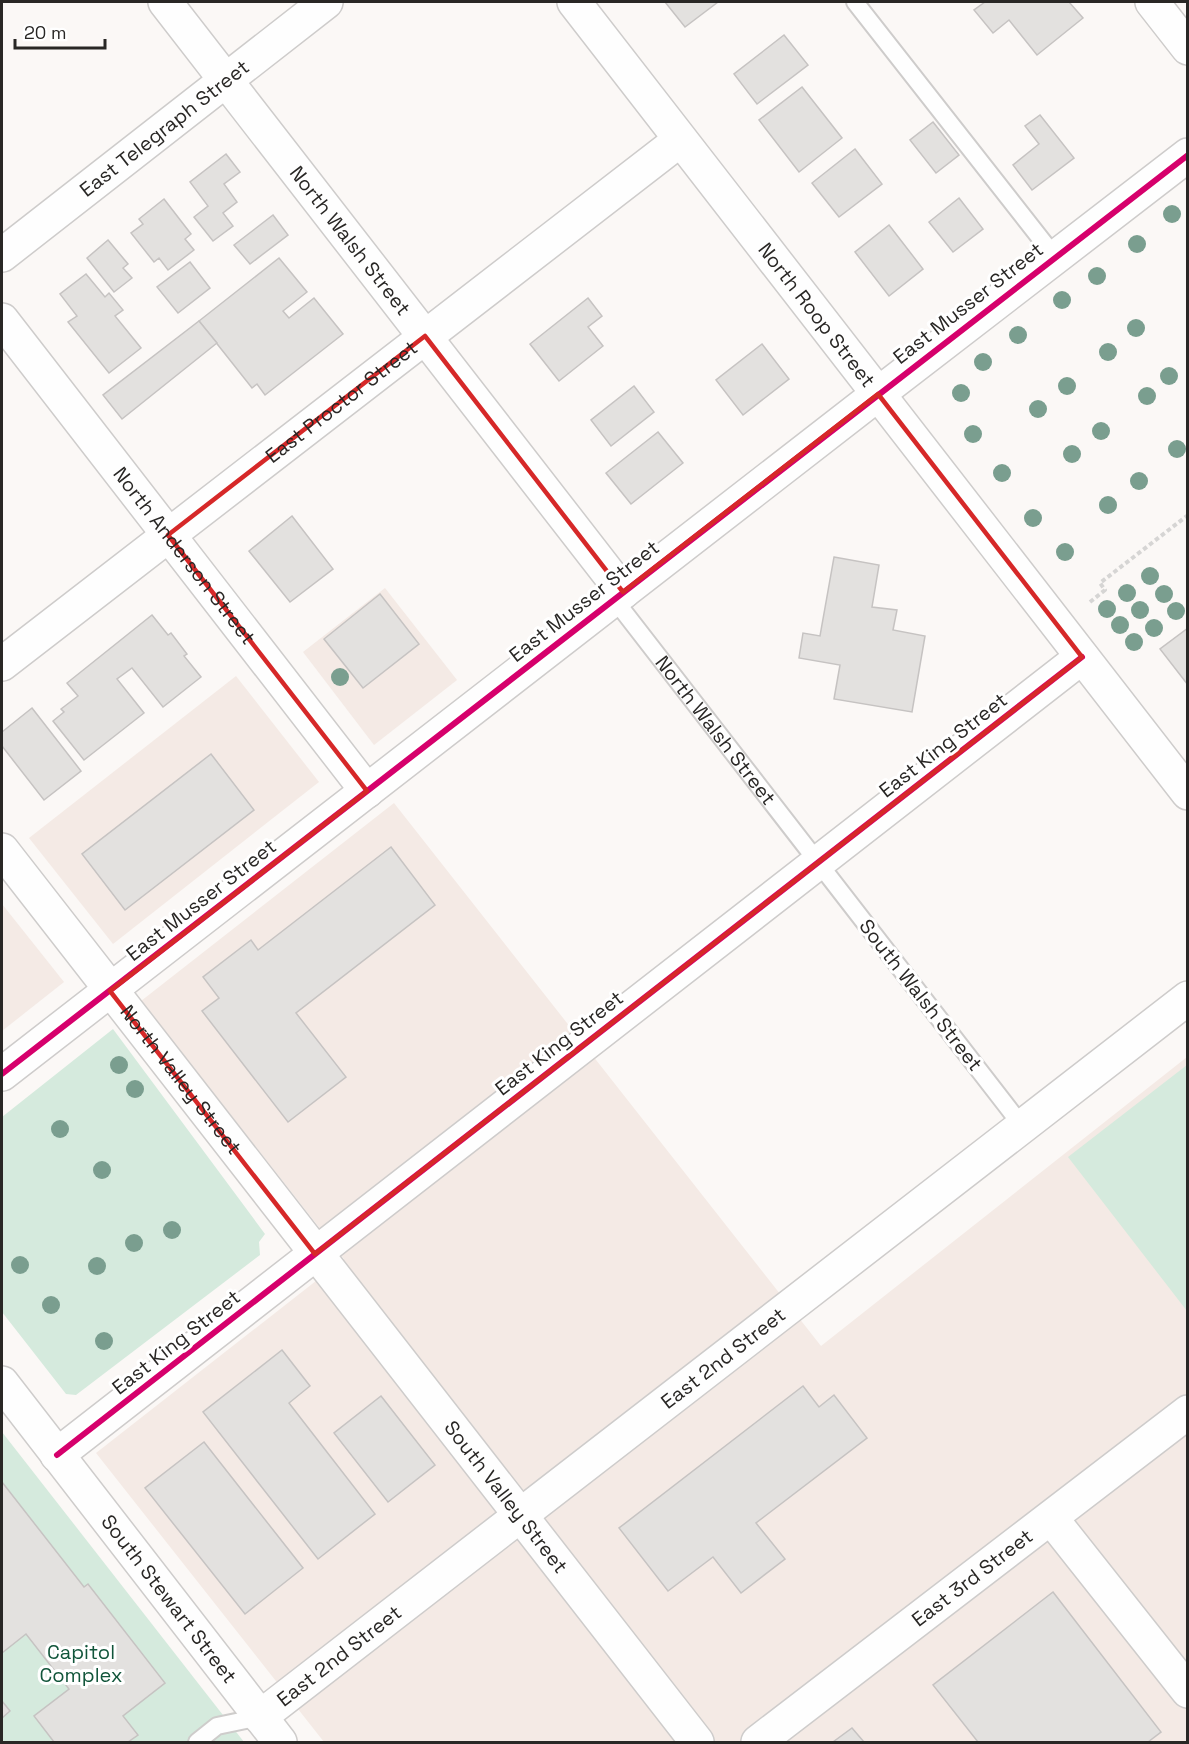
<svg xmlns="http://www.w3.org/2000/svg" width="1189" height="1744" font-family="'Space Grotesk',sans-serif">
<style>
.built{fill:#f4eae5}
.green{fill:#d5eadd}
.building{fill:#e3e1df;stroke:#c6c3c2;stroke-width:1.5}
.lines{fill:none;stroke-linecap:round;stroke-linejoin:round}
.lane-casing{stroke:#cecccb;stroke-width:20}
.street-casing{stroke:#cecccb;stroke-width:36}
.secondary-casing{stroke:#cecccb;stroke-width:36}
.path{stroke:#d6d5d4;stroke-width:4;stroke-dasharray:4.5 3;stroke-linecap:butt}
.lane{stroke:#fefefe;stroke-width:16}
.street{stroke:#fefefe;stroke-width:33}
.secondary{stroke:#fefefe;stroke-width:33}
.cycleway-casing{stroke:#fff;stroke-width:10}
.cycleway{stroke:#d6006c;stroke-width:6}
.tree{fill:#7a9e8f}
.marked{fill:none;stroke:#d62828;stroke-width:4.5;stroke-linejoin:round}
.labels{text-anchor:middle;stroke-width:6;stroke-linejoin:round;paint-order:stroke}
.street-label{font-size:20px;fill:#292725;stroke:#fff}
.park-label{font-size:20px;fill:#11553a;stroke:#fff}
</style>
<rect width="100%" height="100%" fill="#fbf8f6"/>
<g class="built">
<path d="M385,588L457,680L374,745L303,652Z"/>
<path d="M236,676L319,782L113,944L29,838Z"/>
<path d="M394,803L821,1346L1187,1057V1742H324L96,1453L344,1259L141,1001Z"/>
<path d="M2,904L64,982L2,1031Z"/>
</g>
<g class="green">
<path d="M113,1029L265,1234L259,1242L260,1255L76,1395L66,1394L2,1312V1117Z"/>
<path d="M1187,1065V1311L1068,1157Z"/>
<path d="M2,1432L244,1742H2Z"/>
</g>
<g class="building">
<path d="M665,2H718L685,27Z"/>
<path d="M985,2H1069L1083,18L1037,55L1009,20L993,33L974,10Z"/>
<path d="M784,35L808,65L757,104L734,74Z"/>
<path d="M802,87L842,138L799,172L759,120Z"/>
<path d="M1040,115L1074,158L1032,190L1013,165L1039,144L1025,126Z"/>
<path d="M933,122L959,155L936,173L910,140Z"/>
<path d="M855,149L882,184L839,217L812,183Z"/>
<path d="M226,154L240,172L224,184L237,202L223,213L233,226L213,241L194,217L208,206L190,182Z"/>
<path d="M959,198L983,229L953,252L929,222Z"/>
<path d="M164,199L191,234L185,239L194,250L168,270L159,258L154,262L131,233L143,224L139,219Z"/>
<path d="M273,215L288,235L250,264L234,245Z"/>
<path d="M889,225L923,269L889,296L855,252Z"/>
<path d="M108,240L128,264L123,268L132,278L114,292L87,258Z"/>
<path d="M279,258L307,292L283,311L289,318L314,298L343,334L265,395L257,384L252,388L199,321Z"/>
<path d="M190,262L210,288L178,313L157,287Z"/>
<path d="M86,274L105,297L109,293L123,310L115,316L141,348L109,373L68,322L77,316L60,294Z"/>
<path d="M588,298L602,316L588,327L603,346L559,381L530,344Z"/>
<path d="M199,321L217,343L122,419L103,395Z"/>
<path d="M762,344L789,379L743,415L716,380Z"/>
<path d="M634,386L654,412L611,446L591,420Z"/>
<path d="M658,432L683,463L631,504L606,473Z"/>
<path d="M292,516L333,569L290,602L249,551Z"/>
<path d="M834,557L879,565L872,607L897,610L893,630L925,636L912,712L834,699L840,665L799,658L803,633L820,636Z"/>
<path d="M380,594L419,644L363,688L324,639Z"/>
<path d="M152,615L168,635L171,633L187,654L184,656L201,677L163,707L132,668L117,679L144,713L84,760L53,721L64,712L61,709L78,696L67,683Z"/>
<path d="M1188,628V685L1160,649Z"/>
<path d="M32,708L81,771L44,800L2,746V732Z"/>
<path d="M211,754L254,810L125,910L82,854Z"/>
<path d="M391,847L435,905L296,1013L346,1077L288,1122L202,1011L219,998L203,977L251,940L258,950Z"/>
<path d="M282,1350L310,1386L289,1403L375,1514L318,1559L203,1412Z"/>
<path d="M803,1386L819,1407L834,1395L867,1438L756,1523L785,1559L741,1593L713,1557L668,1591L619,1528Z"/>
<path d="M381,1396L435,1465L388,1502L334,1433Z"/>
<path d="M204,1442L303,1568L245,1614L145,1488Z"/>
<path d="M2,1482L84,1587L88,1584L165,1683L123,1716L138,1735L128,1742H54L34,1716L69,1689L26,1634L2,1653Z"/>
<path d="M1053,1592L1161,1732L1148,1742H978L933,1685Z"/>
<path d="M2,1701L10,1711L2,1718Z"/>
<path d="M852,1728L864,1742H833Z"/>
</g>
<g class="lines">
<g class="lane-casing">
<g id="lane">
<path d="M855,2L1055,257"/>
<path id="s1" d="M614,599L1023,1127"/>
<path d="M197,1742L217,1726L260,1717"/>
</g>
</g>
<g class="street-casing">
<g id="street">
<path id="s2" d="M165,2L623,592"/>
<path d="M1152,2L1188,48"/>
<path id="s3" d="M2,255L326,2"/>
<path id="s4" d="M2,320L367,791"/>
<path d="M878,394L1188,155"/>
<path id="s5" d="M2,664L680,140"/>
<path id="s6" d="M2,850L697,1742"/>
<path d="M57,1455L1082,657"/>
<path d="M1051,1518L1188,1691"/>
<path id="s7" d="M260,1717L1188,998"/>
<path id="s8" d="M758,1742L1188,1412"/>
</g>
</g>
<g class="secondary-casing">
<g id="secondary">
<path id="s9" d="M574,2L1188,793"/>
<path d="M2,1074L878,394"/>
<path id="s10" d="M2,1383L280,1742"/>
</g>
</g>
<path class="path" d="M1090,602L1105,590L1100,583L1188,515"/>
<use href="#lane" class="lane"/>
<use href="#street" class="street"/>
<use href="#secondary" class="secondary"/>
<g class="cycleway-casing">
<g id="cycleway">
<path d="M2,1074L1188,155"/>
<path d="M57,1455L1082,657"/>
</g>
</g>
<use href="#cycleway" class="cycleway"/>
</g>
<g class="tree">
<circle cx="1172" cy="214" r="9"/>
<circle cx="1137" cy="244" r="9"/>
<circle cx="1097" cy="276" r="9"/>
<circle cx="1062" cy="300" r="9"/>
<circle cx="1136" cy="328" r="9"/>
<circle cx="1018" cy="335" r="9"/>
<circle cx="1108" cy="352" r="9"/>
<circle cx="983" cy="362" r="9"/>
<circle cx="1169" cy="376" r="9"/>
<circle cx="1067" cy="386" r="9"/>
<circle cx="961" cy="393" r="9"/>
<circle cx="1147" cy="396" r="9"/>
<circle cx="1038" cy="409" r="9"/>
<circle cx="1101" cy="431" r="9"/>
<circle cx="973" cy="434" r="9"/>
<circle cx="1177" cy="449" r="9"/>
<circle cx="1072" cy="454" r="9"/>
<circle cx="1002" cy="473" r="9"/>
<circle cx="1139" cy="481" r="9"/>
<circle cx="1108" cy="505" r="9"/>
<circle cx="1033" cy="518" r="9"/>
<circle cx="1065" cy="552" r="9"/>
<circle cx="1150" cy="576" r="9"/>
<circle cx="1127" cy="593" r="9"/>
<circle cx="1164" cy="594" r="9"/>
<circle cx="1107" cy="609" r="9"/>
<circle cx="1140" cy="610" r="9"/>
<circle cx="1176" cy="611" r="9"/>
<circle cx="1120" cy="625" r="9"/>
<circle cx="1154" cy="628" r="9"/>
<circle cx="1134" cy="642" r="9"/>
<circle cx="340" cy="677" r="9"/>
<circle cx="119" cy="1065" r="9"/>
<circle cx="135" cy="1089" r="9"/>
<circle cx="60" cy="1129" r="9"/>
<circle cx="102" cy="1170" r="9"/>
<circle cx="172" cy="1230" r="9"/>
<circle cx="134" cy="1243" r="9"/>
<circle cx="20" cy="1265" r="9"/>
<circle cx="97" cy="1266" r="9"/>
<circle cx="51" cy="1305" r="9"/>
<circle cx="104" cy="1341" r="9"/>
</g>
<path class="marked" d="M425,336L623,592L878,394L1082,657L315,1254L110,991L367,791L168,535Z"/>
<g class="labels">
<g class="street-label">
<text dy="7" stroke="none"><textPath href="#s3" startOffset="206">East Telegraph Street</textPath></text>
<text dy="7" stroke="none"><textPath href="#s2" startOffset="302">North Walsh Street</textPath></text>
<text transform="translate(968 303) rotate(-38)" y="7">East Musser Street</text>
<text dy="7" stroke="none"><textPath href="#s9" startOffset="396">North Roop Street</textPath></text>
<text dy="7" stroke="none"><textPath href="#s5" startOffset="429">East Proctor Street</textPath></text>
<text dy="7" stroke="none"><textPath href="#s4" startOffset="298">North Anderson Street</textPath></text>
<text transform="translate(584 601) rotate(-38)" y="7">East Musser Street</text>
<text dy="7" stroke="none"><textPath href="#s1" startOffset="166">North Walsh Street</textPath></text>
<text transform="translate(943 745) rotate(-38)" y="7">East King Street</text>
<text transform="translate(201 900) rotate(-38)" y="7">East Musser Street</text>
<text transform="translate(921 995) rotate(52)" y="7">South Walsh Street</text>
<text transform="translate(559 1043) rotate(-38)" y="7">East King Street</text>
<text dy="7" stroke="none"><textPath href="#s6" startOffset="291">North Valley Street</textPath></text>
<text transform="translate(176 1342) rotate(-38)" y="7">East King Street</text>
<text dy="7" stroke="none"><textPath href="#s7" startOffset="586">East 2nd Street</textPath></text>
<text dy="7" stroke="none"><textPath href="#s6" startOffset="820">South Valley Street</textPath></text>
<text dy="7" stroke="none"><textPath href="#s8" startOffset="270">East 3rd Street</textPath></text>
<text dy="7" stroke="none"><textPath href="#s10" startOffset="273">South Stewart Street</textPath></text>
<text dy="7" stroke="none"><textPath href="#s7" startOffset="100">East 2nd Street</textPath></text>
</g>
<g class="park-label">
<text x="81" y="1659">Capitol<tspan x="81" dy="23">Complex</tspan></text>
</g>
</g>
<rect width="1189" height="1744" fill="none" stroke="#292725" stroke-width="6"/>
<path d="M15 39v9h90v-9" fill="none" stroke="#292725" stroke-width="3"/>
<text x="24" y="39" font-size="18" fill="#292725" stroke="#ffffff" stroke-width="4.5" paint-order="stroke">20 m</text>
</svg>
